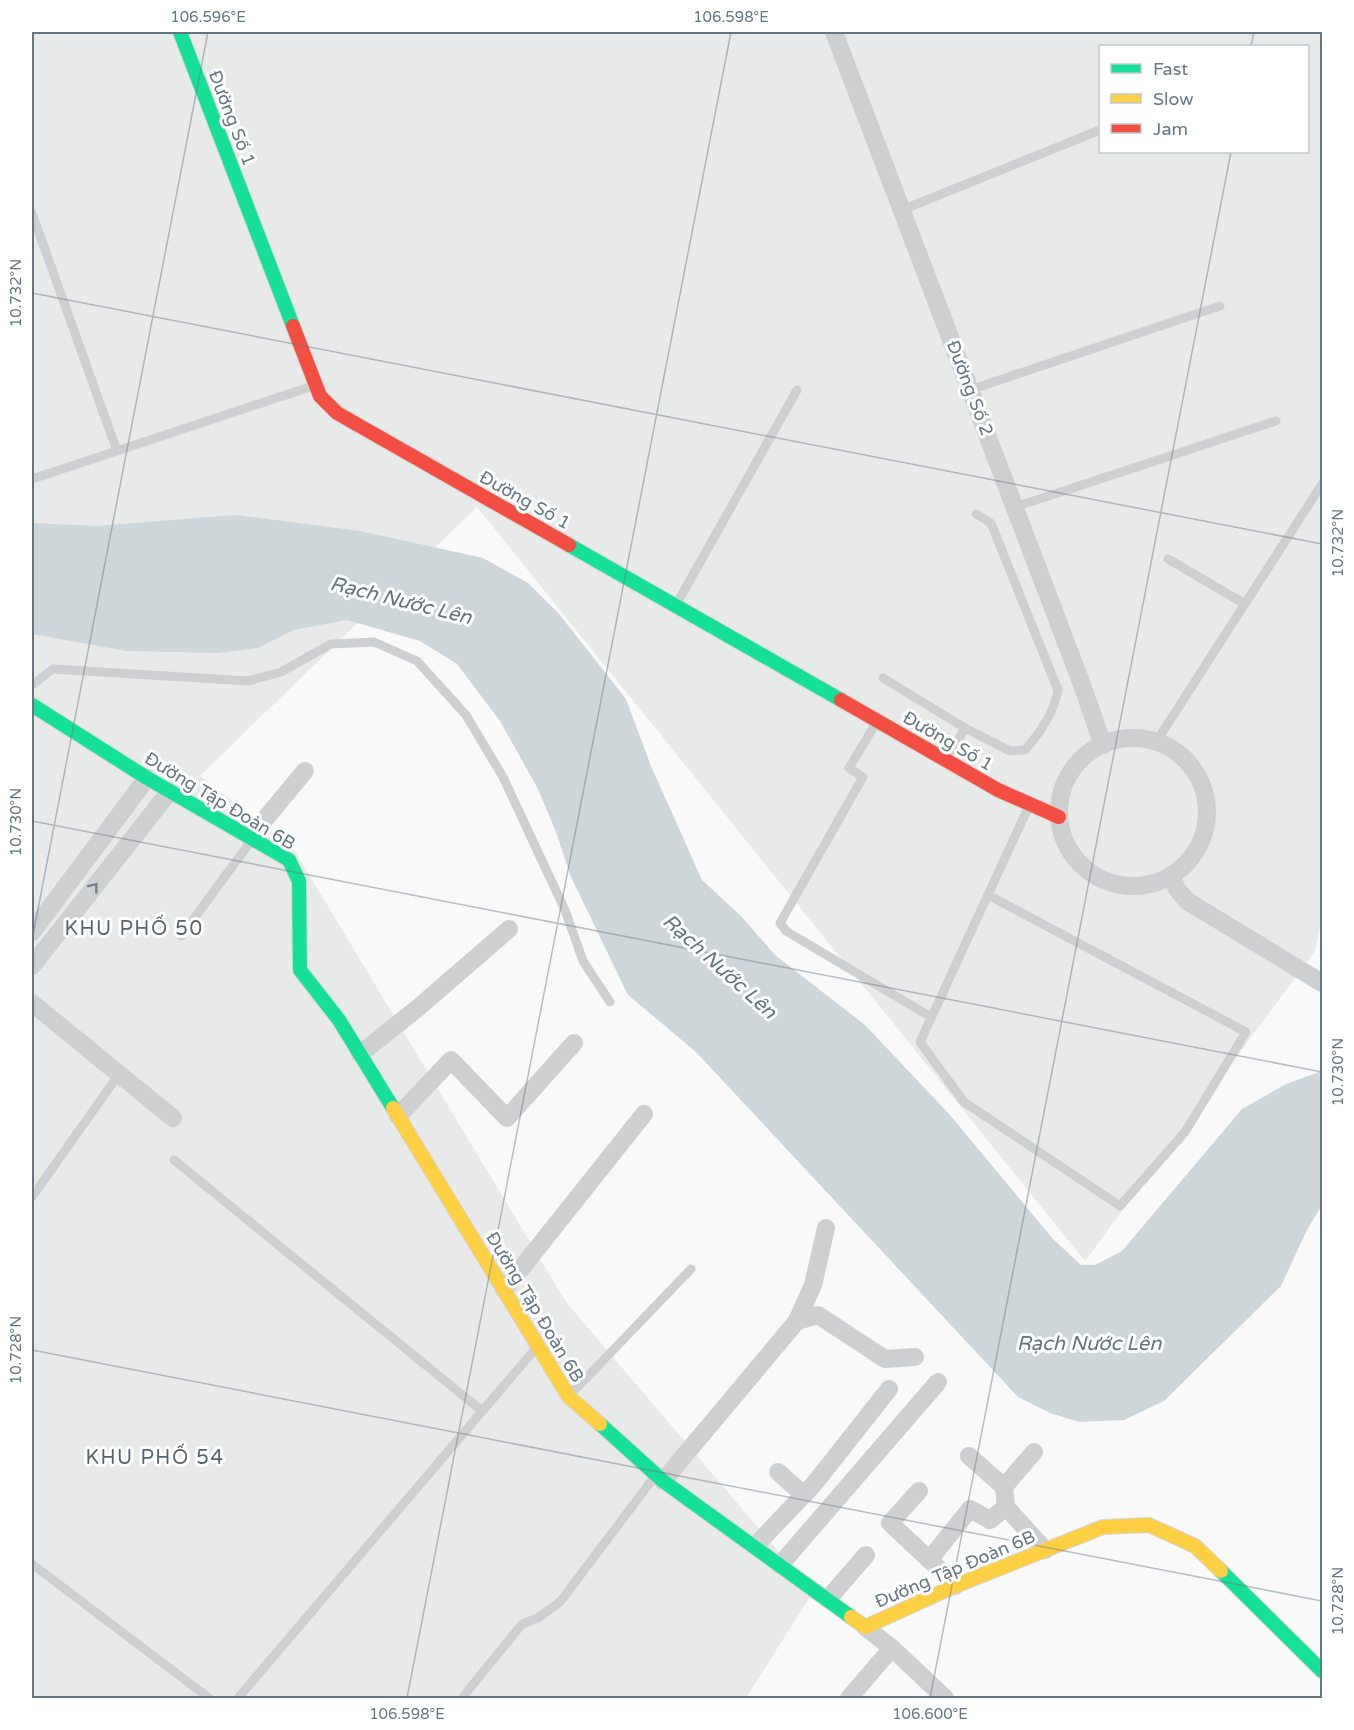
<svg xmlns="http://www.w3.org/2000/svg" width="1354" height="1730" font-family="'Varela Round',sans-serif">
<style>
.built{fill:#e8e9e9;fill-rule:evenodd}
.water{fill:#ced6d9}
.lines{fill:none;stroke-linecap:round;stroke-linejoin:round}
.fast-casing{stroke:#d5d6d7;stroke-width:16}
.slow-casing{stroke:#d5d6d7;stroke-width:16}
.jam-casing{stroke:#d5d6d7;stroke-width:16}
.lane{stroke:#cecfd0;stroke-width:9}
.street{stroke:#cecfd0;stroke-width:18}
.fast{stroke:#16e098;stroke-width:14}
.slow{stroke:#ffcf43;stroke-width:14}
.jam{stroke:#f24e42;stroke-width:14}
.oneway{stroke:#707f8b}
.ticks{fill:none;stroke:#657683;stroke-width:1.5;stroke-opacity:0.45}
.labels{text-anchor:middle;stroke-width:6;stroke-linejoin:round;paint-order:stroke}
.street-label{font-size:18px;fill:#657683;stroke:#fff}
.water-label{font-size:20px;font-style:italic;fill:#60757c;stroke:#fff}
.neighbourhood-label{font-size:20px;letter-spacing:1.5px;fill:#57646e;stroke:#fff}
.neatline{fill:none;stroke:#657683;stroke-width:2}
.ticks-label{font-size:15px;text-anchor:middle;fill:#657683}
</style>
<rect width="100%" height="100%" fill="#f9f9f9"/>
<path class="built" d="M32,32H1322V917L1315,951L1085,1261L477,507L200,776L293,848L566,1302L813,1592L746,1698H32ZM1100,46H1308V152H1100Z"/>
<path class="water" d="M236,515L360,531L483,558L528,583L559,614L626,699L651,766L702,880L741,916L775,955L865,1025L950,1115L1053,1239L1081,1265H1095L1122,1251L1242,1109L1286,1084L1322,1071V1205L1307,1230L1281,1286L1164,1401L1124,1420L1079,1422L1050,1413L1018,1397L696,1052L628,995L571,877L556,832L538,789L500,721L457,664L420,641L347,620L294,630L258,648L218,653L127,651L32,634V523L96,526Z"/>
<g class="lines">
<g class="fast-casing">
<g id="fast">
<path d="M180,32L293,326"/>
<path d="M569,545L841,700"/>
<path d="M32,705L147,778L289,860L299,881L300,970L339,1020L393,1108"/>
<path d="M600,1424L663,1481L851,1617"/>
<path d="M1221,1571L1322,1671"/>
</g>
</g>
<g class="slow-casing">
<g id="slow">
<path d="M393,1108L569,1397L600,1424"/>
<path d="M851,1617L865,1627L955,1586L1103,1527L1149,1525L1195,1546L1221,1571"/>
</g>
</g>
<g class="jam-casing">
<g id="jam">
<path d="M293,326L320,396L337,413L569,545"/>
<path d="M841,700L998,790L1059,817"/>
</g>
</g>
<g class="lane">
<path d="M902,210L1100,130"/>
<path d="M32,213L117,451"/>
<path d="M970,390L1220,306"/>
<path d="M32,479L313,386"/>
<path d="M1015,507L1276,421"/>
<path d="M1168,559L1245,604"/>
<path d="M676,605L797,390"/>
<path d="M883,678L965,728L1010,751L1025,750C1040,733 1054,712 1058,690L991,523L976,514"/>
<path d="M32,685L53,669L248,681L281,672L331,644L374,642L417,661L466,715L503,777L565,910L583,961L610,1002"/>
<path d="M876,723L849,768L863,777L780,923L786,931L931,1017"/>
<path d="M1156,742L1322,484"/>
<path d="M947,758L965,728"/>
<path d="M988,895L1246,1032L1185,1132L1120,1206L964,1102L920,1042L1029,806"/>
<path d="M181,936L251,841"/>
<path d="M174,1160L482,1411"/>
<path d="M32,1197L119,1074"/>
<path d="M570,1395L691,1269"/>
<path d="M32,1564L209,1698"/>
<path d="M238,1698L536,1348"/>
<path d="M462,1698L522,1624L538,1618L560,1602L655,1476"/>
</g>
<g class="street">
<path d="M834,32L1081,682L1103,745"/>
<circle cx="1133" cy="812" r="74"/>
<path d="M250,837L305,771"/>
<path d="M1171,875L1177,889L1187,901L1322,983"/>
<path d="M32,932L147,778"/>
<path d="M32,966L170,791"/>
<path d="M32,1003L173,1118"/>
<path d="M360,1054L419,1007L509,929"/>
<path d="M398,1116L451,1060L507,1118L574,1043"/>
<path d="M504,1290L644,1114"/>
<path d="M797,1321L818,1315L885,1359L915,1357"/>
<path d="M969,1456L1004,1487L1006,1507L1045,1550"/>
<path d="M778,1472L804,1495"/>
<path d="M663,1481L797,1321L813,1285L826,1228"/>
<path d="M1004,1487L1034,1452"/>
<path d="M919,1491L890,1523L953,1582L955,1586"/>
<path d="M755,1546L814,1484L889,1389"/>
<path d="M930,1559L970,1509L990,1520L1006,1507"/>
<path d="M780,1565L938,1382"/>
<path d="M828,1599L866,1555"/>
<path d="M865,1627L892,1648L945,1698"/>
<path d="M849,1698L892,1648"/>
</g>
<use href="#fast" class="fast"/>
<use href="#slow" class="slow"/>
<use href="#jam" class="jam"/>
</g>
<defs><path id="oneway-chevron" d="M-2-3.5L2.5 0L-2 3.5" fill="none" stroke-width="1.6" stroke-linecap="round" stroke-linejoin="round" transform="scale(1.5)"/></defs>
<use class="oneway" href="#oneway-chevron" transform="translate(94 887) rotate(-52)"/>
<path class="ticks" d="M1251,46L1254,32M32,293L1322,544M32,821L1322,1072M32,940L208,32M32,1350L1322,1601M407,1698L731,32M930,1698L1231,152"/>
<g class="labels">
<g class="street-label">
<text transform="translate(232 118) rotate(69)" y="6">Đường Số 1</text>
<text transform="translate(970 388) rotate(69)" y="6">Đường Số 2</text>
<text transform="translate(525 500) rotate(29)" y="6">Đường Số 1</text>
<text transform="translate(948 741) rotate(30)" y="6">Đường Số 1</text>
<text transform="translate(220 801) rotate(31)" y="6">Đường Tập Đoàn 6B</text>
<text transform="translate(535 1307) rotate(59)" y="6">Đường Tập Đoàn 6B</text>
<text transform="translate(955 1569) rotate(-23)" y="6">Đường Tập Đoàn 6B</text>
</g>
<g class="water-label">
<text transform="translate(401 600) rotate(14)" y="7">Rạch Nước Lên</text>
<text transform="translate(720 966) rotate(42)" y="7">Rạch Nước Lên</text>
<text x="1089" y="1350">Rạch Nước Lên</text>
</g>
<g class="neighbourhood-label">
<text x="134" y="935">KHU PHỐ 50</text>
<text x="155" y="1464">KHU PHỐ 54</text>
</g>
</g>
<rect width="1354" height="1730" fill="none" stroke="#ffffff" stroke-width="66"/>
<rect x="1099" y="45" width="210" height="108" fill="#ffffff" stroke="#c1c8cd" stroke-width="1.5"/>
<rect x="1111" y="64" width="30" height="9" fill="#16e098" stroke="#c1c8cd" stroke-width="1.5"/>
<text x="1153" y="75" font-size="18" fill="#657683">Fast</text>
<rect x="1111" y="94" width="30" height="9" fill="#ffcf43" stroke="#c1c8cd" stroke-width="1.5"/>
<text x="1153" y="105" font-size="18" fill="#657683">Slow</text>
<rect x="1111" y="124" width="30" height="9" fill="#f24e42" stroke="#c1c8cd" stroke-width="1.5"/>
<text x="1153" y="135" font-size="18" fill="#657683">Jam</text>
<rect x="33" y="33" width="1288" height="1664" class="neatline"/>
<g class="ticks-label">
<text x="208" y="22">106.596°E</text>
<text x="731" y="22">106.598°E</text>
<text transform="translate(16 293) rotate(-90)" y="5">10.732°N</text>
<text transform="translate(1338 543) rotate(-90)" y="5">10.732°N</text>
<text transform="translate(16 822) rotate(-90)" y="5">10.730°N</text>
<text transform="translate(1338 1072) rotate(-90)" y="5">10.730°N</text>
<text transform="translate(16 1350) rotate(-90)" y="5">10.728°N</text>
<text transform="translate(1338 1601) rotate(-90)" y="5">10.728°N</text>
<text x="407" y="1719">106.598°E</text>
<text x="930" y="1719">106.600°E</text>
</g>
</svg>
